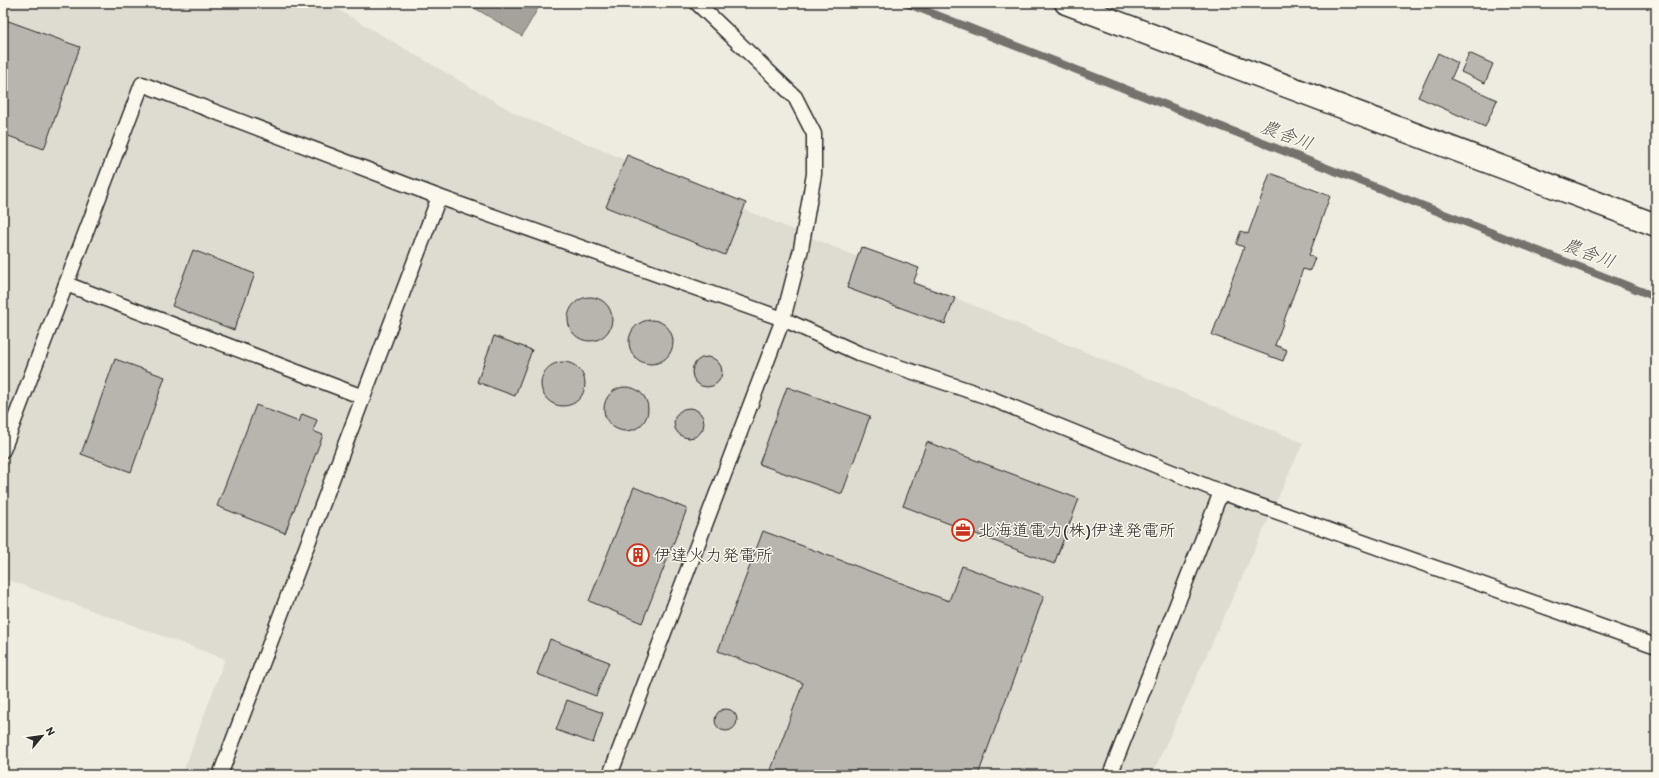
<svg xmlns="http://www.w3.org/2000/svg" width="1659" height="778" font-family="Itim,'Klee One',sans-serif">
<style>
.built{fill:#dedbd1}
.water{fill:#a4a29a;stroke:#74726e}
.lines{fill:none;stroke-linecap:round;stroke-linejoin:round}
.stream{stroke:#74726e;stroke-width:8}
.building{fill:#b8b5ae;stroke:#2b2b2b}
.lane-casing{stroke:#2b2b2b;stroke-width:17}
.secondary-casing{stroke:#2b2b2b;stroke-width:25}
.lane{stroke:#fbf7ec;stroke-width:14}
.secondary{stroke:#fbf7ec;stroke-width:22}
.labels{text-anchor:middle;stroke-width:3;stroke-linejoin:round;paint-order:stroke}
.poi-label{font-size:17px;fill:#2b2b2b;stroke:#fbf7ec;text-anchor:start}
.water-label{font-size:18px;font-style:italic;fill:#555552;stroke:#fbf7ec}
</style>
<rect width="100%" height="100%" fill="#eeebe0"/>
<filter id="ink" filterUnits="userSpaceOnUse"><feTurbulence type="fractalNoise" baseFrequency=".025" numOctaves="2"/><feDisplacementMap in="SourceGraphic" scale="8" xChannelSelector="R" yChannelSelector="G"/><feConvolveMatrix kernelMatrix="1 2 1 2 8 2 1 2 1" color-interpolation-filters="sRGB"/></filter>
<g filter="url(#ink)">
<path class="built" d="M3,3H327L518,115L1303,443L1152,775H182L225,659L3,578Z"/>
<path class="water" d="M466,3H541L522,36Z"/>
<g class="lines">
<path class="stream" d="M906,3L1656,297"/>
</g>
<g class="building">
<path d="M3,19L80,47L44,149L3,134Z"/>
<path d="M1438,53L1458,63L1451,79L1497,100L1485,127L1418,97Z"/>
<path d="M1469,53L1493,64L1485,83L1461,72Z"/>
<path d="M627,155L746,203L725,255L606,207Z"/>
<path d="M1270,173L1330,196L1309,255L1315,258L1310,271L1303,269L1275,345L1287,350L1283,361L1212,335L1244,247L1236,244L1241,231L1248,234Z"/>
<path d="M861,247L919,268L913,283L955,298L945,324L847,288Z"/>
<path d="M193,250L255,274L234,330L172,306Z"/>
<circle cx="590" cy="319" r="22"/>
<circle cx="651" cy="342" r="22"/>
<path d="M494,336L532,350L515,396L477,382Z"/>
<circle cx="707" cy="372" r="15"/>
<path d="M115,359L165,377L131,472L81,454Z"/>
<circle cx="563" cy="384" r="22"/>
<circle cx="626" cy="409" r="22"/>
<path d="M787,387L870,416L842,494L759,464Z"/>
<path d="M256,405L299,422L302,414L317,420L313,431L323,435L285,533L217,506Z"/>
<circle cx="689" cy="423" r="15"/>
<path d="M927,442L1079,499L1054,564L903,506Z"/>
<path d="M634,487L687,509L642,623L589,601Z"/>
<path d="M763,531L949,601L962,566L1044,596L978,775H769L803,683L718,651Z"/>
<path d="M550,639L609,662L596,696L537,674Z"/>
<path d="M567,700L603,713L593,743L556,730Z"/>
<circle cx="726" cy="720" r="11"/>
</g>
<g class="lines">
<g class="lane-casing">
<g id="lane">
<path d="M66,284L363,397"/>
<path d="M3,450L142,84L439,197L783,319L860,354L985,396L1221,492L1656,646"/>
<path d="M220,775L439,197"/>
<path d="M610,775L783,319L801,249L814,174V134L795,97L697,3"/>
<path d="M1110,775L1221,492"/>
</g>
</g>
<g class="secondary-casing">
<path id="secondary" d="M1066,3L1656,225"/>
</g>
<use href="#lane" class="lane"/>
<use href="#secondary" class="secondary"/>
</g>
</g>
<defs>
<g id="office-ring" transform="scale(1.15)"><circle r="9.5" fill="#fbf7ec" stroke="#c8321e" stroke-width="1.5"/><path d="M-6-3h4V-5.5h4V-3h4V5H-6ZM-1-4.5V-3h2v-1.5ZM-6 0V1H6V0Z" fill="#c8321e"/></g>
<g id="building-ring" transform="scale(1.15)"><circle r="9.5" fill="#fbf7ec" stroke="#c8321e" stroke-width="1.5"/><path d="M-4-6H4V6H1V3H-1V6H-4ZM-2.5-4.3h1.7v1.8h-1.7ZM.8-4.3h1.7v1.8H.8ZM-2.5-1h1.7V.8h-1.7ZM.8-1h1.7V.8H.8Z" fill="#c8321e"/></g>
</defs>
<g fill-rule="evenodd">
<use href="#office-ring" x="963" y="530"/>
<use href="#building-ring" x="638" y="555"/>
</g>
<g class="labels">
<g class="poi-label">
<text x="978" y="536">北海道電力(株)伊達発電所</text>
<text x="654" y="561">伊達火力発電所</text>
</g>
<g class="water-label">
<text transform="translate(1287 135) rotate(21)" y="6">農舎川</text>
<text transform="translate(1589 253) rotate(21)" y="6">農舎川</text>
</g>
</g>
<rect width="1659" height="778" fill="none" stroke="#fbf7ec" stroke-width="16"/>
<rect x="8" y="8" width="1643" height="762" fill="none" stroke="#2b2b2b" stroke-width="1.5" filter="url(#ink)"/>
<g transform="translate(42 736) rotate(61)" stroke="#fbf7ec" stroke-width="3" paint-order="stroke">
<path d="M0-3L7 15L0 10L-7 15Z" fill="#2b2b2b"/>
<text y="-6" font-size="11" font-weight="bold" text-anchor="middle" fill="#2b2b2b">N</text>
</g>
</svg>
